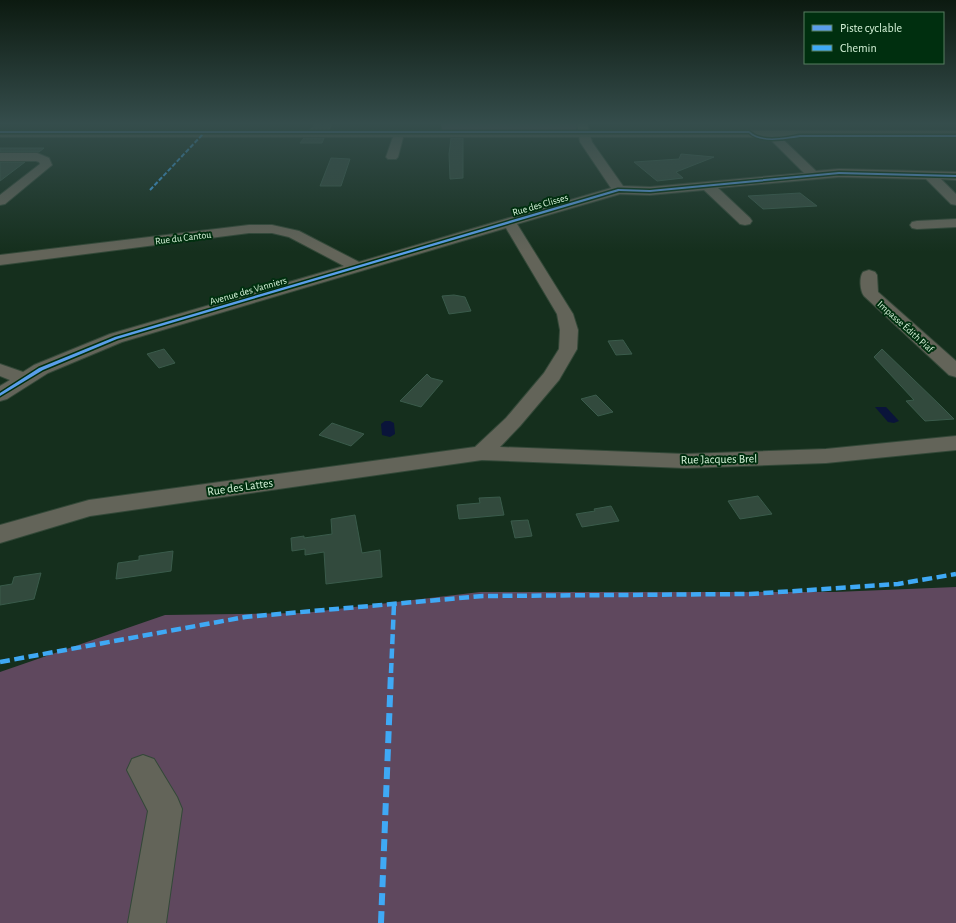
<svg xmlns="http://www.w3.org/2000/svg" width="956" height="923" font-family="'Alegreya Sans',sans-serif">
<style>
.green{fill:#5f485e}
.water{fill:#0a143a}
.building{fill:#324a3d;stroke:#3a5b4b}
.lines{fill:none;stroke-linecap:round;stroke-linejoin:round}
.minor-casing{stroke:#334838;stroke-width:2}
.major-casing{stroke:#334838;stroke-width:2}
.minor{fill:#636459;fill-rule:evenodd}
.major{fill:#5c6455;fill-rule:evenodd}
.quiet-far2{stroke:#3fa9f5;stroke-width:2;stroke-dasharray:4.5 2;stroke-linecap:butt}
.quiet-far1{stroke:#3fa9f5;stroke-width:4.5;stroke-dasharray:10 4.5;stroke-linecap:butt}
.quiet{stroke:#3fa9f5;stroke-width:6;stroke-dasharray:12 6;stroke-linecap:butt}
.cycleway-casing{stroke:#002f0f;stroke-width:3}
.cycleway{fill:#5a9eea;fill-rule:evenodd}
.labels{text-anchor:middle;stroke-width:4;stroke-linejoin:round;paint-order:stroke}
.far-street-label{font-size:10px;fill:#d6f4da;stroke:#002f0f}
.street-label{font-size:12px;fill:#d6f4da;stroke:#002f0f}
</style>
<rect width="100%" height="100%" fill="#152f1d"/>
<g class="green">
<path d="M441,123H579L576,130L442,131Z"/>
<path d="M956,587V923H0V672L165,615L304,613L480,592H835Z"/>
</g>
<g class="water">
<path d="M875,407H886L899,421L894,423L888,422Z"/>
<path d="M385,421H390L394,423L395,434L390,437L382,435L381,424Z"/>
</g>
<g class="building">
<path d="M316,123H332L329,130H310Z"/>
<path d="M304,138H324L322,143H300Z"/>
<path d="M451,138H463V178L450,179L449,154Z"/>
<path d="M0,148H44L39,152H0Z"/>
<path d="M681,154L714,157L676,172L683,178L657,181L634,162L679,159Z"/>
<path d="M331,158L350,159L341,186H320Z"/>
<path d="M0,162H25L0,181Z"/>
<path d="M800,193L817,206L763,209L748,196Z"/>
<path d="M454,295L465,297L471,311L449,314L442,296Z"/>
<path d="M623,340L632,354L616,355L608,341Z"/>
<path d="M164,349L175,363L159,368L147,354Z"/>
<path d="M882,349L941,406L954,419L925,421L906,401L914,400L874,357Z"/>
<path d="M427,374L431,378L443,381L421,407L400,401Z"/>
<path d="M596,395L613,412L598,416L581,399Z"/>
<path d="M332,423L364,434L351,446L319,435Z"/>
<path d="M758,496L772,514L740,519L728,501Z"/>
<path d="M500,497L504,515L459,519L457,505L480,503L479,498Z"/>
<path d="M611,506L619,521L582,527L576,514L595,511L594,509Z"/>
<path d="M355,515L362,553L380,550L382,577L326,584L324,552L305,555V549L292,551L291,538L304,536V538L332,534L331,519Z"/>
<path d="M528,520L532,536L515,538L511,521Z"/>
<path d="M173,551L171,571L116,579L118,563L139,560V556Z"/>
<path d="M41,573L34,599L0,605V586L12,584L14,577Z"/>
</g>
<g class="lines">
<g class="minor-casing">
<g id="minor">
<path d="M577,123H587L592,142L623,186L650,187L804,173L767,136L766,134L771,131L775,132L816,171L839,169L956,172V180L941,179L956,194V205L951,204L926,179L839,177L718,188L750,218L752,221L750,224L745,225L740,224L704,190L650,195L620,194L517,224L573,314L578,330L577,349L559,380L520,426L500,447L685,454L826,449L956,436V450L826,463L685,468L482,460L90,516L0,543V525L89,500L475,447L506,418L544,373L559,349L560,330L557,314L506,228L122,342L48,373L7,399L0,401V386L10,380L0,376V364L23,372L34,365L110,334L344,266L289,237L272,233H249L0,265V255L249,225H272L299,231L359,262L611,188L580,142Z"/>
<path d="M399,131L404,134L398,157L396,159H388L386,157L394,134Z"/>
<path d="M0,153H37L49,158L52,165L5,204L0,205V195L40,164L39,162L36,161H0Z"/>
<path d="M956,219V227L917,229L912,228L910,225L912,222L917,221Z"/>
<path d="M869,270L875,272L877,275L878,292L956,361V377L949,375L864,296C860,291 859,277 863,272Z"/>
<path d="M143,755L154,759L177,797L182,809L166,923H128L148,811L127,770L132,759Z"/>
</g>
</g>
<g class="major-casing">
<rect id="major" x="0" y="131" width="956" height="6"/>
</g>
<use href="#minor" class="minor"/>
<use href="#major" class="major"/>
<path class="quiet-far2" d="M150,190L203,134"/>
<g class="quiet-far1">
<path d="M0,662L245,617L483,596L750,594L898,584L956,574"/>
<path d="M391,673L394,604"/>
</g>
<path class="quiet" d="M381,923L391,672"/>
<g class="cycleway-casing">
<g id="cycleway">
<path d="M0,131H749C752,133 754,135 757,136C770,141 787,137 800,135H956V137H800C785,139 761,144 749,133H0Z"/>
<path d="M839,172L956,175V177L839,174L650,192L619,191L117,339L43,370L0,396V393L39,368L115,337L618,189L650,190Z"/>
</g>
</g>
<use href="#cycleway" class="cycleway"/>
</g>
<linearGradient id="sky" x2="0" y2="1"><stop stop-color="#0c1a10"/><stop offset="0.49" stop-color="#354d4c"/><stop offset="1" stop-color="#354d4c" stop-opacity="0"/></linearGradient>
<rect width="956" height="252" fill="url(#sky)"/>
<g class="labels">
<g class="far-street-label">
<text transform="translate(540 204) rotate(-16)" y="4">Rue des Clisses</text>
<text transform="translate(183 237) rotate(-7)" y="4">Rue du Cantou</text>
<text transform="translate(248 290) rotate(-16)" y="4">Avenue des Vanniers</text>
<text transform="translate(906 326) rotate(42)" y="4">Impasse Édith Piaf</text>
</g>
<g class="street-label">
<text transform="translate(719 459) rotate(-1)" y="4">Rue Jacques Brel</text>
<text transform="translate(240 487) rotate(-8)" y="4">Rue des Lattes</text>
</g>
</g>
<rect x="804" y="12" width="140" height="52" fill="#002f0f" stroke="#567e60"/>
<rect x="812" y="25" width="20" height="6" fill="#5a9eea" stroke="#567e60"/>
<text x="840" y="32" font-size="12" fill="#d6f4da">Piste cyclable</text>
<rect x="812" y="45" width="20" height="6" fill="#3fa9f5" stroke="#567e60"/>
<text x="840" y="52" font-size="12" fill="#d6f4da">Chemin</text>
</svg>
